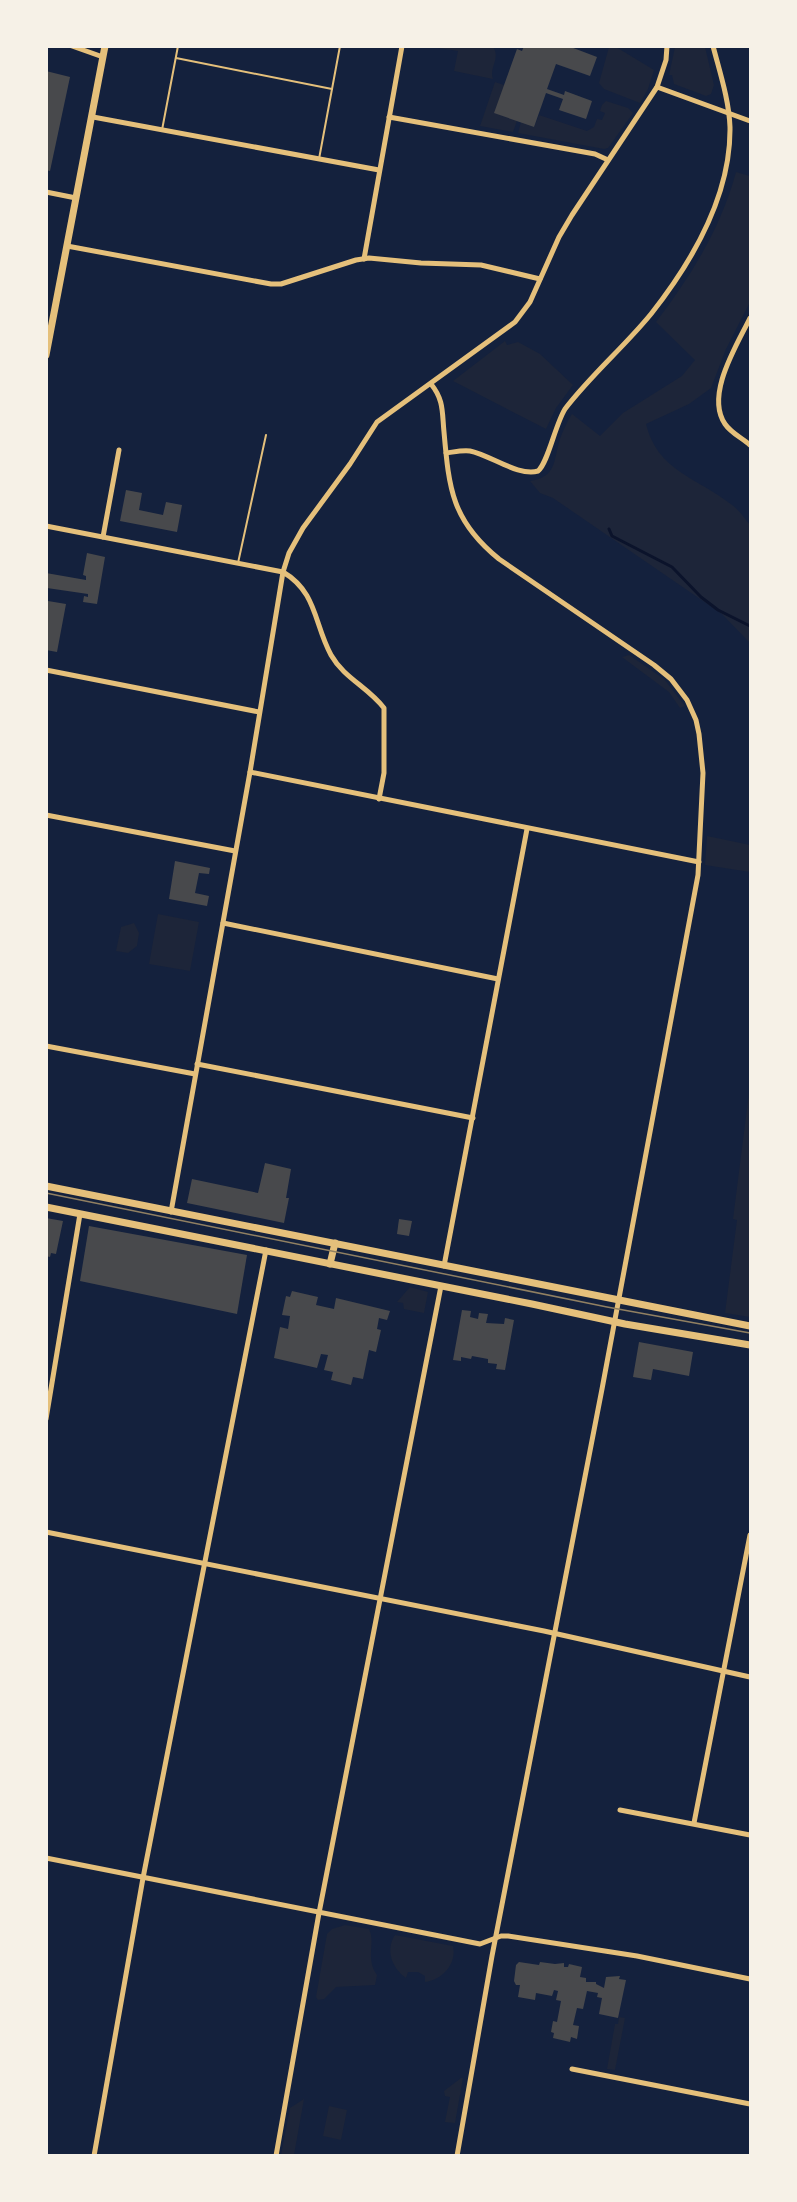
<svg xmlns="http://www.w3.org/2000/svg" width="797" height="2202" font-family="Arial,sans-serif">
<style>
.green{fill:#1d2539}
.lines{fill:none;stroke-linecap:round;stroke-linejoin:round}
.stream{stroke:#0b132b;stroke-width:3}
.building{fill:#48494c}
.service{stroke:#e5c07b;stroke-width:2}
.minor{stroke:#e5c07b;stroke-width:5}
.secondary{stroke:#e5c07b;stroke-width:7}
.tram{stroke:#918062;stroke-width:1.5}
</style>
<rect width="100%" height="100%" fill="#14213d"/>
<g class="green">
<path d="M432,47H493C501,58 489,67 493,79L454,71L458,51Z"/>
<path d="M609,47H616L654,70L648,89L640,103L604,89L599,83Z"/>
<path d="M675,47H705L714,85L711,94L706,96L674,84L672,75H669Z"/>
<path d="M495,82L504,85L517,121L513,132L480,126Z"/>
<path d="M606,101L628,108L633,113L608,148L604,149L518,133L521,122L534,127L539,115L587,131L594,127L597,119L602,120L605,113L600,111L602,105Z"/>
<path d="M736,172L750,176V302L726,349L711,388L689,404L646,424C657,471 698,478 732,505C739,510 745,519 750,525V643L722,614L553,498L540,493L530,481C557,477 553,461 560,439C563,430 567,422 572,414L600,436L623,413L682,376L695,360L656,322C691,276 721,228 736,172Z"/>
<path d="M505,341L507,345L518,342L540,354L573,385L556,408L546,429L453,381Z"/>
<path d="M629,655L664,679L685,706L680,708L669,692L622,657Z"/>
<path d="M707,836L750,845V872L705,865Z"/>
<path d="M158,914L199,922L190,971L149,964Z"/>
<path d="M134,923L139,933L137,946L128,953L116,951L121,927Z"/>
<path d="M750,1085V1317L725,1313L737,1220L733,1219Z"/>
<path d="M410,1287L428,1292L424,1313L404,1309L403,1303L397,1302Z"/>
<path d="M345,1925L369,1929C376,1943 365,1958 377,1975L375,1985L336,1987L324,1999L318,2000L316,1997L327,1934L332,1929Z"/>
<path d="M395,1935L453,1946C457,1964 442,1980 425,1982V1976L418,1972H408L406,1978C392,1968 385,1950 395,1935Z"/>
<path d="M619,2017L625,2018L615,2070L607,2069L615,2024H618Z"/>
<path d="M461,2078H463L455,2123L445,2122L450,2097L445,2096L444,2091Z"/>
<path d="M304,2099L294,2155H281L290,2108Z"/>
<path d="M329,2106L347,2110L341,2140L323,2136Z"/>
</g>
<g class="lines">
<path class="stream" d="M609,529L612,536L672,567L701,597L718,610L750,626"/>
</g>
<g class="building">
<path d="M524,46H568L597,57L590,76L556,64L547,89L564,95L565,91L592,101L586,119L559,110L563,99L546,93L534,127L494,113L517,49L522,51Z"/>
<path d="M46,71L70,77L50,171L46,170Z"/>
<path d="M126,490L142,493L139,510L163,515L166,502L182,505L177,532L120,521Z"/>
<path d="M87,553L105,557L97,604L83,602L84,596L88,597V594L47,588L46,573L86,580V576L83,575Z"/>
<path d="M48,601L66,604L57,652L46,650Z"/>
<path d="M175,861L210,868L209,874L199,873L195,893L209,896L207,906L169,899Z"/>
<path d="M265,1163L291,1169L286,1198H289L284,1223L187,1203L192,1179L258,1193Z"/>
<path d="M46,1218L63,1221L56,1254L51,1253L50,1257L46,1256Z"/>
<path d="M399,1219L412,1221L409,1236L397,1234Z"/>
<path d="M89,1226L247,1255L237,1314L80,1281Z"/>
<path d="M292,1291L318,1297L316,1305L334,1309L336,1298L390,1311L387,1320L379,1318L377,1329L381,1330L376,1352L369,1350L363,1379L353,1377L351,1385L331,1380L333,1372L324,1370L328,1355L321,1354L317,1368L274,1358L280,1327L288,1329L290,1316L282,1315L286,1296L290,1297Z"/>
<path d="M462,1310L471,1311L470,1317L478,1319L479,1313L488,1314L486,1323L504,1324L505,1318L514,1320L505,1370L496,1369L497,1364L488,1363V1359L472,1356L471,1359L461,1357V1361L453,1360Z"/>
<path d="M639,1342L693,1352L689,1376L653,1369L651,1380L633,1377Z"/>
<path d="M519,1962L539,1965L540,1962L555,1964L564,1963V1967H568L569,1964L582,1967L580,1977L586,1978V1982H596V1984L604,1988L606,1977L620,1976L619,1979L626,1980L618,2018L599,2014L602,1998L597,1997L598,1993L587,1991L583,2009L577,2008L573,2025L579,2026L577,2039L571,2037L570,2042L553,2038L554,2033L551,2032L553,2021L557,2022L561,2001L556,2000L558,1991L554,1990L552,1996L536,1993L535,2000L518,1997L520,1985H516L514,1981L516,1965Z"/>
</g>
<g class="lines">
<g class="service">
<path d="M176,58L332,89"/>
<path d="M162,130L178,46"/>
<path d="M319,159L340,46"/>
<path d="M238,563L266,435"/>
</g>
<g class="minor">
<path d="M72,46L103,57"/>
<path d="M657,87L750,121"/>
<path d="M93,117L379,170"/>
<path d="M389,117L595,154L608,160"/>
<path d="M46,192L76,198"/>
<path d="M67,246L271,284H281L356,260L369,258L421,263L481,265L540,279"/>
<path d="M364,259L402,46"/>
<path d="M750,318C737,345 705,395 725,424C731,433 742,438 750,445"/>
<path d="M431,384C444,400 442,412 444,432C449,489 452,521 499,559L654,665L671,679L687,700L696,720L699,734L703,773L698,875L602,1389L492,1956L457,2156"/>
<path d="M446,453C454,452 462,450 470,451C490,455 519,477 538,471C548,463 555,425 565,409C591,375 624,347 651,314C692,262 731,195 730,127C729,100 720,73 713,46"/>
<path d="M46,526L283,572C317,592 314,624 331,655C344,678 368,687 384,708V773L379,799"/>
<path d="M103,537L119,450"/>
<path d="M46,670L259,712"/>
<path d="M250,772L699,862"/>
<path d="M46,815L235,851"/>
<path d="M223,923L498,979"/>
<path d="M46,1046L195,1074"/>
<path d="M197,1064L473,1118"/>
<path d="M171,1212L250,772L283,572L289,553L303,528L350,464L377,422L515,322L530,302L559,237L572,215L657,87L666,60L667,46"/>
<path d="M444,1266L527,829"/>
<path d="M46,1419L80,1214"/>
<path d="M46,1532L544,1631L750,1677"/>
<path d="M620,1810L750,1835"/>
<path d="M694,1823L750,1535"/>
<path d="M46,1858L480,1944L501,1936H508L637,1956L750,1979"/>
<path d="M572,2069L750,2104"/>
<path d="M94,2156L143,1878L266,1250"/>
<path d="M276,2156L319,1913L441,1286"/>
</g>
<g class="secondary">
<path d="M46,355L105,46"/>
<path d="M46,1186L750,1326"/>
<path d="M46,1207L532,1304L625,1324L750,1345"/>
<path d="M330,1264L335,1243"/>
</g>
<path class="tram" d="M46,1193L607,1307L750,1333"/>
</g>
<rect width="797" height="2202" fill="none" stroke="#f6f1e7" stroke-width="96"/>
</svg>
